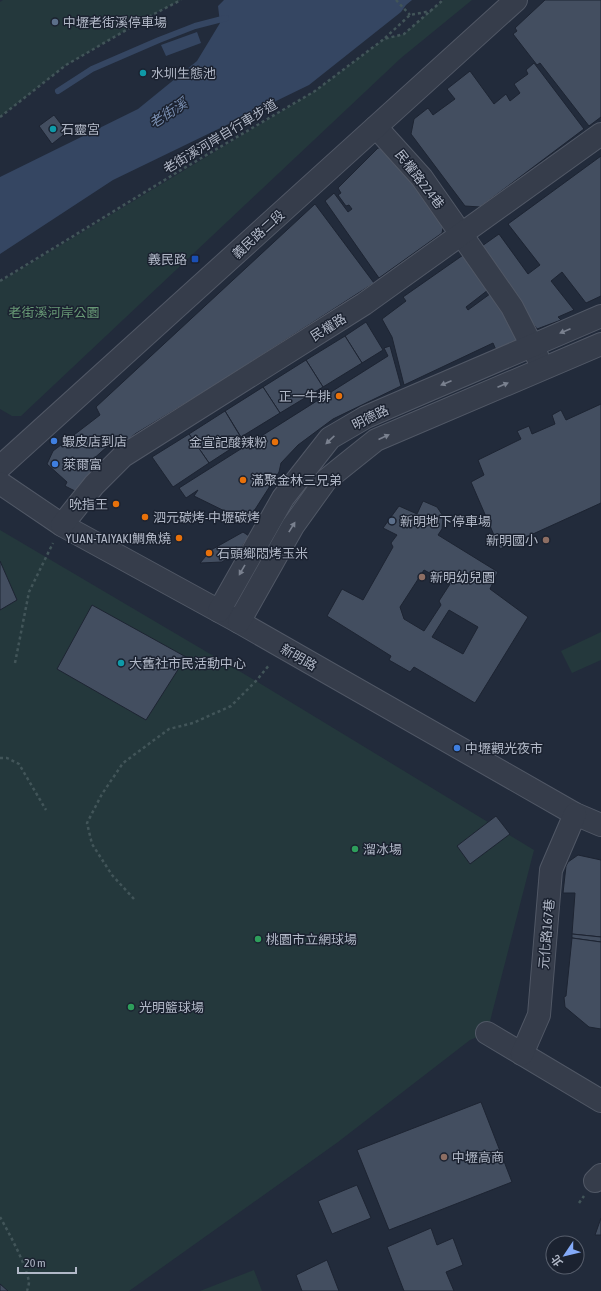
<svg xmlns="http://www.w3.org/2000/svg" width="601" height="1291" font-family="'Asap Condensed','Noto Sans TC',sans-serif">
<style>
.green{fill:#24383c}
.water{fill:#354662}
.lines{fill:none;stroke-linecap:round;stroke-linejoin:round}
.stream{stroke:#354662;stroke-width:6}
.building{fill:#434e60;stroke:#1d2432;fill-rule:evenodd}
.minor-casing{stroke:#515866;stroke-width:24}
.path{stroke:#425559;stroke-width:2.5;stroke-dasharray:3 3;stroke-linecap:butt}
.minor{stroke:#363d4b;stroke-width:22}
.oneway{fill:#7a818f}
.service-dot{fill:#5c6f8a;stroke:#1b2230;stroke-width:1.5}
.culture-dot{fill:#0f9aa8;stroke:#1b2230;stroke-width:1.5}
.transit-dot{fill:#1a4fb4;stroke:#1b2230;stroke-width:1.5}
.food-dot{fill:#e8710a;stroke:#1b2230;stroke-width:1.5}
.shop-dot{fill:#3f7fe0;stroke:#1b2230;stroke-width:1.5}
.education-dot{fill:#8d6e63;stroke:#1b2230;stroke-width:1.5}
.leisure-dot{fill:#2e9e5b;stroke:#1b2230;stroke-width:1.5}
.labels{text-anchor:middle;stroke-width:3;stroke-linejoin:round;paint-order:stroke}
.poi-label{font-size:13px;fill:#b1b8c7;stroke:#1b2230;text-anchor:start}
.street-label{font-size:13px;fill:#b1b8c7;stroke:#1b2230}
.park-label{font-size:13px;fill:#679875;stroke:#1b2230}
.water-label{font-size:14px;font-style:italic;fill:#788daf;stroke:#1b2230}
</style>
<rect width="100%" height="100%" fill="#222b3b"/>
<g class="green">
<path d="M3,0H181L154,14L66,65L0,117V2Z"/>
<path d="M443,0H472L401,58L21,416H12L0,409V282L315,91L384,39L404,34Z"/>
<path d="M0,530L256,681L534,850L487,1033L470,1040L338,1142L129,1291H0Z"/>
<path d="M601,632V660L572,673L561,651Z"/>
<path d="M254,1270L262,1291H200Z"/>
</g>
<g class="water">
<path d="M224,0H412L406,5L401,12L309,85L113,180L0,254V177L138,109L197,61L220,23L218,6Z"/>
<path d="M197,32L201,43L166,56L161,45Z"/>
</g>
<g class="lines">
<path class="stream" d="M58,91L92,69L159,40L195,26L226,18"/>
</g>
<g class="building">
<path d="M545,0H601V117L589,126L540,63L537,65L513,34L517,31L515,28Z"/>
<path d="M534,63L584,129L480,207L465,206L411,134L414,119L428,108L433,115L455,99L447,89L470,71L494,104L506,94L510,101L520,93L514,84L528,74L526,70Z"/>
<path d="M54,115L67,132L52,144L39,126Z"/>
<path d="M378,148H392L444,223L442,233L379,278L325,201L334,193L348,212L352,209L349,205L346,206L338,195L341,193L338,188Z"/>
<path d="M601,156V296L586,303L562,272L551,281L574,310L558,317L561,320L537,329L506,287L482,246L499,234L528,274L540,265L508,224Z"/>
<path d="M315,204L374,283L214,386L135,434L122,445L117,438L91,461L98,468L77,492L65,486L67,482L47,464L53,451L100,415L96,407Z"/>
<path d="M466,253L488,290L466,307L468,310L494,291L523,339L496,350L493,343L404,385L392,337L382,319L406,301L403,297Z"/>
<path d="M366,322L383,350L362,363L345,336Z"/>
<path d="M345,336L362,363L323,387L306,360Z"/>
<path d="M390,346L401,386L333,419L298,445L281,463L279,472L247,522L194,496L198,490L186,498L179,488L388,356L384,348Z"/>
<path d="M306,360L323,387L280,413L263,387Z"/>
<path d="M263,387L280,413L241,437L225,411Z"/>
<path d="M601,404V503L500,549L471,482L484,475L478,460L521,439L517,431L529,426L532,434L555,424L552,415L561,410L566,420Z"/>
<path d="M225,411L243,441L209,463L189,434Z"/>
<path d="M189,434L209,463L173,487L152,457Z"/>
<path d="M423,501L437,507L443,516L442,529L438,535L498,572L490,589L528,617L475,703L414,667L410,672L389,660L391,656L327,616L342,589L363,600L393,547L391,543L397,535L383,528L399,506L417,514ZM424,570L450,584L439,601L441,605L424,631L404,619L400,607ZM449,610L478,627L463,654L432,637Z"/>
<path d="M243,532L249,536L241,548L222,562L200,563L211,550Z"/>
<path d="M0,561L17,600L0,610Z"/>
<path d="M92,605L186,657L146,720L57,669Z"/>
<path d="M496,816L510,834L470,864L457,846Z"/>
<path d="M578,855L601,860V937L572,934L575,893H563L566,866L568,862Z"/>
<path d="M572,934L601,937V942L572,938Z"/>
<path d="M572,938L601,942V1029L589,1027L565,1007L564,997L566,996Z"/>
<path d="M481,1102L512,1182L389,1230L357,1150Z"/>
<path d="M357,1185L371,1218L332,1234L318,1201Z"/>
<path d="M601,1218V1235H595Z"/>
<path d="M431,1228L437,1245L453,1238L463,1265L446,1272L454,1291H404L387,1247Z"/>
<path d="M327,1260L339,1291H302L296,1275Z"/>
<path d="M0,1284L8,1291H0Z"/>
</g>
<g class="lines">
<g class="minor-casing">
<g id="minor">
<path d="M376,127L422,178L512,307L538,358"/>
<path d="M0,467L516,0"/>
<path d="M0,483L62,525L239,622L575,814L601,825"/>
<path d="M62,525L94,485L123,456L364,304L601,134"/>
<path d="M219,611L283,498L330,438L366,417L601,316"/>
<path d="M239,622L293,526L326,480L376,440L601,344"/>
<path d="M487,1033L601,1101"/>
<path d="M522,1054L539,1015L551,870L575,814"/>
<path d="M595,1181L601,1175"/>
</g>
</g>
<g class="path">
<path d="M396,0L410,15"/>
<path d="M385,38L410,15L431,11"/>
<path d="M0,117L66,65L154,14L181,0"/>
<path d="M0,281L176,173L315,91L384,39L404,34L443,0"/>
<path d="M15,663L29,592L53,543"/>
<path d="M0,758H7L19,764L46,810"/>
<path d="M134,899L112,875L92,844L87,823L102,794L123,763L169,729L193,723L231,706L256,681L270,664"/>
<path d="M579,1203L584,1196"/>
<path d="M0,1217C9,1233 26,1264 29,1282C29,1284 28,1288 27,1291"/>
</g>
<use href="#minor" class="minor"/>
</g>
<defs><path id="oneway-solid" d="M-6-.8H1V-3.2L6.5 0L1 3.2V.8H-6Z"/></defs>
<g class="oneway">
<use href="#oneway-solid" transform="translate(565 331) rotate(157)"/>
<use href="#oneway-solid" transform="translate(446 383) rotate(157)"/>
<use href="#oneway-solid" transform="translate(503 385) rotate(-23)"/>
<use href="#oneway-solid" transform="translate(384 437) rotate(-24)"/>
<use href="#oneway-solid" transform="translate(330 440) rotate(137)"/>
<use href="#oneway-solid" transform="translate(292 527) rotate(-58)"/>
<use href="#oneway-solid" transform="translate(242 570) rotate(120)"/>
</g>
<g class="service-dot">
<circle cx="55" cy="22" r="4"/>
<circle cx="392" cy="521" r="4"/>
</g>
<g class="culture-dot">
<circle cx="143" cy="73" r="4"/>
<circle cx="53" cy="129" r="4"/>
<circle cx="121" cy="663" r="4"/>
</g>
<rect class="transit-dot" x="191" y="255" width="8" height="8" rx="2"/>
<g class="food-dot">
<circle cx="339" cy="396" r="4"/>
<circle cx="275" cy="442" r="4"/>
<circle cx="243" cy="480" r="4"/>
<circle cx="116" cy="504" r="4"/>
<circle cx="145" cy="517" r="4"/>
<circle cx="179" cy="538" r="4"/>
<circle cx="209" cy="553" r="4"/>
</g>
<g class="shop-dot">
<circle cx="54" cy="441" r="4"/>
<circle cx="55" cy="464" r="4"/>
<circle cx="457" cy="748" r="4"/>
</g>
<g class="education-dot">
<circle cx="546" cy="540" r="4"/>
<circle cx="422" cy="577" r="4"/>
<circle cx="444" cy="1157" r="4"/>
</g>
<g class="leisure-dot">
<circle cx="355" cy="849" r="4"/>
<circle cx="258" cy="939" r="4"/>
<circle cx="131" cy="1007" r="4"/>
</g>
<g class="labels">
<g class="poi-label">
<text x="63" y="27">中壢老街溪停車場</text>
<text x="151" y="78">水圳生態池</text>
<text x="61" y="134">石靈宮</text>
<text x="187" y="264" text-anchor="end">義民路</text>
<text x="331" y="401" text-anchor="end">正一牛排</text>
<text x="62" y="446">蝦皮店到店</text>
<text x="267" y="447" text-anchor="end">金宣記酸辣粉</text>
<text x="63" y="469">萊爾富</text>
<text x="251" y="485">滿聚金林三兄弟</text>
<text x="108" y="509" text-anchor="end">吮指王</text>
<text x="153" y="522">泗元碳烤-中壢碳烤</text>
<text x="400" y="526">新明地下停車場</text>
<text x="171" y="543" text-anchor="end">YUAN-TAIYAKI鯛魚燒</text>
<text x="538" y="545" text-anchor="end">新明國小</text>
<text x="217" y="558">石頭鄉悶烤玉米</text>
<text x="430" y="582">新明幼兒園</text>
<text x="129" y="668">大舊社市民活動中心</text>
<text x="465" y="753">中壢觀光夜市</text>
<text x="363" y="854">溜冰場</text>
<text x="266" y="944">桃園市立網球場</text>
<text x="139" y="1012">光明籃球場</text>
<text x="452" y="1162">中壢高商</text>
</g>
<g class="street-label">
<text transform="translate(220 136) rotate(-31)" y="5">老街溪河岸自行車步道</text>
<text transform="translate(420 179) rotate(52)" y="5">民權路224巷</text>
<text transform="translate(258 234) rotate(-42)" y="5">義民路二段</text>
<text transform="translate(328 327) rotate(-32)" y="5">民權路</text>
<text transform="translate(370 417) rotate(-26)" y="5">明德路</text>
<text transform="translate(299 657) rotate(30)" y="5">新明路</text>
<text transform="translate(546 934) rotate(-85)" y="5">元化路167巷</text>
</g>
<g class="park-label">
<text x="54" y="317">老街溪河岸公園</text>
</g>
<g class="water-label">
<text transform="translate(168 113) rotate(-33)" y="5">老街溪</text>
</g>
</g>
<g transform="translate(565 1255) rotate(235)"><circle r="19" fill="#1b2230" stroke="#575e6c"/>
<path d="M0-3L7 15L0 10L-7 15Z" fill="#84aaf8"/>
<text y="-6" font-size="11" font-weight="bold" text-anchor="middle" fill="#b1b8c7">北</text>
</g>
<path d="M18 1267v6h58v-6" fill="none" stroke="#b1b8c7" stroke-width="2"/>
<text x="24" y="1267" font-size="12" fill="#b1b8c7" stroke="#1b2230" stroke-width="3" paint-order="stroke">20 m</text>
</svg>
